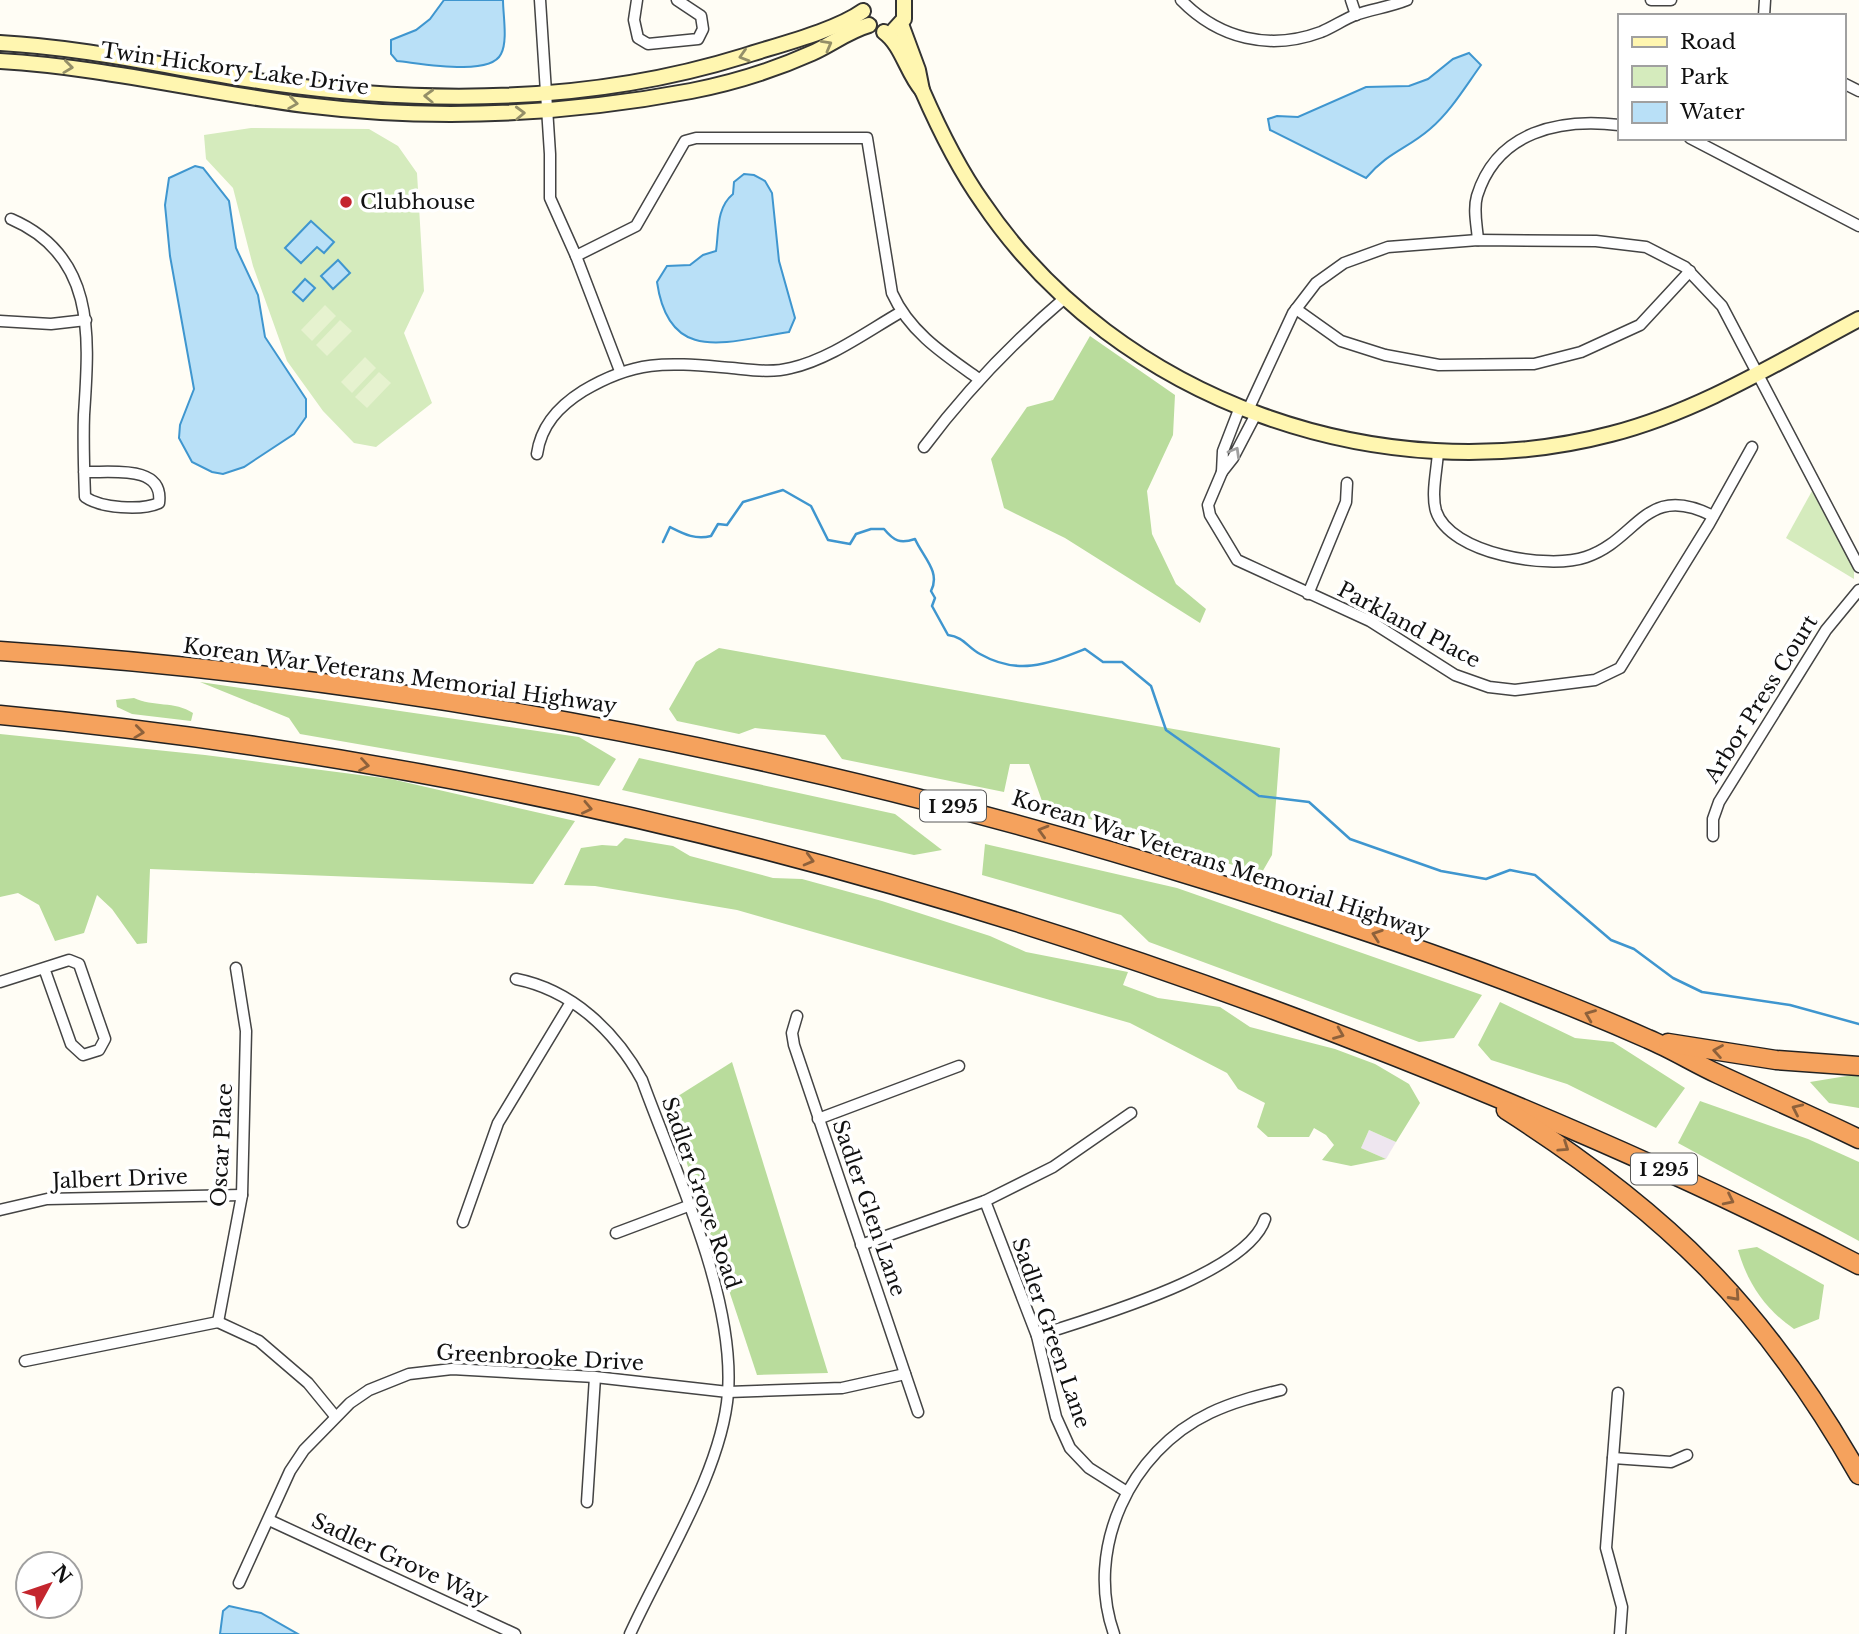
<svg xmlns="http://www.w3.org/2000/svg" width="1859" height="1634" font-family="'Libre Baskerville',serif">
<style>
.industrial{fill:#eee6ef}
.green{fill:#d5ebbd}
.forest{fill:#b9dc9c}
.pitch{fill:#e6f2cf}
.water{fill:#b9e0f7;stroke:#3f96cf;stroke-width:2}
.lines{fill:none;stroke-linecap:round;stroke-linejoin:round}
.stream{stroke:#3f96cf;stroke-width:2.5}
.street-casing{stroke:#444;stroke-width:13}
.secondary-casing{stroke:#333;stroke-width:18}
.highway-casing{stroke:#222;stroke-width:21}
.street{stroke:#fff;stroke-width:10}
.secondary{stroke:#fff6b0;stroke-width:14}
.highway{stroke:#f5a25d;stroke-width:18}
.oneway{stroke:#948f68}
.oneway2{stroke:#a0a0a0}
.oneway3{stroke:#8e613b}
.poi-dot{fill:#c4262e;stroke:#fff;stroke-width:2.5}
.labels{text-anchor:middle;stroke-width:7;stroke-linejoin:round;paint-order:stroke}
.shield{fill:#fff;stroke:#585858;stroke-width:2}
.shield-label{font-size:19px;font-weight:bold;fill:#111}
.street-label{font-size:21px;fill:#111;stroke:#fff}
.poi-label{font-size:21px;fill:#111;stroke:#fff;text-anchor:start}
</style>
<rect width="100%" height="100%" fill="#fffdf5"/>
<path class="industrial" d="M1369,1130L1396,1142L1386,1159L1361,1148Z"/>
<g class="green">
<path d="M251,128L369,129L398,146L417,173L424,291L404,333L432,403L376,447L354,443L323,411L287,361L253,266L233,188L206,159L204,135Z"/>
<path d="M1812,491L1854,569V579L1786,538Z"/>
</g>
<g class="forest">
<path d="M1090,336L1175,395L1173,435L1147,491L1152,534L1176,584L1206,609L1200,623L1065,538L1004,508L991,459L1027,407L1053,400Z"/>
<path d="M719,648L1280,748L1272,855L1261,874L1043,804L1029,764H1010L1004,792L842,759L825,735L755,728L739,734L677,721L669,709L696,662Z"/>
<path d="M200,682L579,737L616,759L599,786L300,734L289,718Z"/>
<path d="M134,698C153,707 175,701 193,713L191,721L132,714L117,707L116,700Z"/>
<path d="M0,734L205,755L391,779L575,821L533,884L150,869L147,943L137,944L112,909L97,895L84,933L55,941L39,905L18,893L0,897Z"/>
<path d="M639,758L895,814L942,850L914,855L622,790Z"/>
<path d="M625,838L673,846L690,856L773,878L802,879L882,901L990,936L1026,952L1128,972L1123,985L1158,998L1220,1007L1250,1027L1335,1049L1375,1064L1409,1084L1420,1103L1396,1142L1369,1130L1361,1148L1386,1159L1351,1166L1322,1160L1334,1145L1326,1135L1314,1128L1309,1137H1268L1257,1127L1265,1103L1238,1089L1227,1073L1130,1023L737,910L595,886L564,885L581,848L602,845L617,846Z"/>
<path d="M985,844L1177,888L1482,995L1454,1038L1419,1042L1149,942L1121,915L982,875Z"/>
<path d="M1500,1002L1575,1038L1613,1042L1685,1088L1656,1128L1567,1084L1491,1060L1478,1045Z"/>
<path d="M732,1062L828,1373L757,1375L667,1103Z"/>
<path d="M1859,1074V1108L1829,1103L1810,1082Z"/>
<path d="M1700,1101L1808,1139L1859,1162V1241L1678,1143Z"/>
<path d="M1757,1247L1824,1285L1819,1319L1794,1329C1765,1309 1748,1284 1738,1250Z"/>
</g>
<g class="pitch">
<path d="M325,305L336,316L312,341L301,330Z"/>
<path d="M340,320L352,331L327,356L316,345Z"/>
<path d="M365,357L376,368L352,393L341,382Z"/>
<path d="M379,372L391,383L367,408L355,397Z"/>
</g>
<g class="water">
<path d="M444,0H503C503,15 508,41 501,54C490,77 419,63 397,61L391,54V40L416,30L430,19Z"/>
<path d="M1469,53L1481,65C1465,87 1451,111 1430,129C1407,149 1388,152 1366,178L1270,130L1268,119L1277,116L1298,117L1366,87L1409,86L1428,79L1453,59Z"/>
<path d="M195,166L203,168L229,201L236,248L258,295L265,337L306,399V417L294,434L244,467L223,474L212,472L192,462L179,438L180,425L194,389L170,256L165,205L169,178Z"/>
<path d="M744,174L754,175L765,181L772,193L779,261L795,318L789,332C728,341 669,366 657,282L667,266L690,265L703,255L716,251C719,231 716,208 733,194L734,182Z"/>
<path d="M311,221L334,242L324,253L317,247L301,263L285,248Z"/>
<path d="M338,260L350,273L333,289L321,276Z"/>
<path d="M305,279L315,288L303,301L293,292Z"/>
<path d="M229,1606L261,1613L298,1634H220L223,1611Z"/>
</g>
<g class="lines">
<path class="stream" d="M663,542L670,527C684,534 695,540 711,536L718,524L727,525L743,502L783,490L811,506L828,540L850,544L856,534L871,529H884C894,541 900,544 915,539C923,557 941,572 931,591L935,598L932,606L948,635C964,637 967,647 980,654C1019,676 1047,664 1085,649L1103,662H1122L1151,686L1166,730L1259,796L1309,802L1350,839L1441,871L1486,879L1510,870L1535,875L1611,940L1634,949L1673,978L1702,992L1790,1005L1859,1024"/>
<g class="street-casing">
<g id="street">
<path d="M540,0L550,154V198L576,256L620,371"/>
<path d="M637,0L634,20L638,38L648,44L698,39L703,29L701,16L677,0"/>
<path d="M1181,0C1219,39 1270,51 1321,32C1333,27 1343,20 1355,15C1372,9 1390,7 1407,0"/>
<path d="M1351,0L1356,15"/>
<path d="M1651,0H1671"/>
<path d="M1764,16L1765,0"/>
<path d="M1843,83L1859,91"/>
<path d="M1690,138L1859,226"/>
<path d="M11,219C97,256 89,338 84,415C83,442 84,470 85,497C101,508 141,511 159,503C164,464 111,473 84,472"/>
<path d="M1478,240C1477,226 1473,210 1477,196C1497,131 1560,118 1619,125"/>
<path d="M576,256L636,226L685,141L696,138H867L892,293C910,333 945,355 979,379"/>
<path d="M1296,309L1341,341L1385,355L1439,365L1534,364L1581,352L1640,325L1690,271"/>
<path d="M0,321L51,324L86,320"/>
<path d="M1240,407L1223,451L1222,472L1233,458L1256,414"/>
<path d="M1248,410L1293,313L1316,283L1344,263L1388,247L1478,240L1596,241L1646,247L1685,267L1722,306L1859,567"/>
<path d="M924,447C966,391 1013,342 1066,297"/>
<path d="M1438,452C1437,470 1431,494 1436,511C1450,554 1549,570 1586,557C1638,540 1645,481 1713,516"/>
<path d="M537,454C541,425 559,406 583,391C638,358 670,363 732,368C752,370 772,373 791,368C830,359 866,332 901,312"/>
<path d="M1222,472L1208,505L1210,515L1237,560L1370,621L1455,675L1489,687L1515,690L1595,680L1620,668L1709,524L1752,447"/>
<path d="M1308,594L1346,502L1347,483"/>
<path d="M1713,836V819L1719,802L1826,630L1859,590"/>
<path d="M516,979C572,990 615,1031 642,1080C675,1171 735,1296 728,1393C722,1471 662,1563 630,1634"/>
<path d="M0,982L69,960L79,964L105,1039L99,1050L83,1055L71,1044L44,968"/>
<path d="M797,1016L792,1033L794,1045L918,1412"/>
<path d="M818,1119L959,1066"/>
<path d="M985,1201L1037,1336L1056,1417L1070,1448L1089,1468L1127,1492"/>
<path d="M0,1210L47,1199L242,1195"/>
<path d="M463,1222L498,1123L571,1002"/>
<path d="M616,1233L688,1206"/>
<path d="M861,1245L985,1201L1053,1167L1131,1113"/>
<path d="M218,1322L242,1195L246,1031L236,968"/>
<path d="M1037,1336C1090,1318 1247,1275 1265,1219"/>
<path d="M25,1361L218,1322L259,1341L308,1383L335,1416"/>
<path d="M1618,1393L1606,1548L1622,1607L1620,1634"/>
<path d="M1613,1458L1671,1462L1687,1455"/>
<path d="M587,1502L595,1377"/>
<path d="M269,1520L515,1634"/>
<path d="M239,1583L290,1471L304,1450L350,1403L369,1390L409,1374L452,1369L595,1377L728,1392L842,1388L905,1374"/>
<path d="M1114,1634C1084,1549 1130,1451 1210,1413C1233,1402 1257,1396 1281,1390"/>
</g>
</g>
<g class="secondary-casing">
<g id="secondary">
<path d="M894,30L904,19V0"/>
<path d="M884,32C902,45 907,73 922,90L918,70L901,24"/>
<path d="M0,43C92,48 181,70 272,83C429,105 593,103 744,56C778,45 835,31 863,11"/>
<path d="M0,61C103,67 203,92 305,105C434,121 563,115 691,91C732,83 774,70 812,53C832,44 848,31 869,25"/>
<path d="M922,90C939,129 958,168 983,203C1117,401 1382,494 1611,434C1700,411 1778,362 1859,319"/>
</g>
</g>
<g class="highway-casing">
<g id="highway">
<path d="M0,651C411,678 816,758 1209,881C1357,927 1506,976 1648,1039C1672,1049 1694,1063 1718,1074C1765,1096 1812,1116 1859,1139"/>
<path d="M0,715C479,760 948,879 1394,1056C1553,1119 1708,1186 1859,1265"/>
<path d="M1668,1043L1776,1060L1859,1066"/>
<path d="M1506,1110C1668,1213 1764,1308 1859,1475"/>
</g>
</g>
<use href="#street" class="street"/>
<use href="#secondary" class="secondary"/>
<use href="#highway" class="highway"/>
</g>
<defs><path id="oneway-chevron" d="M-2-3.5L2.5 0L-2 3.5" fill="none" stroke-width="1.6" stroke-linecap="round" stroke-linejoin="round" transform="scale(1.75)"/></defs>
<g class="oneway">
<use href="#oneway-chevron" transform="translate(827 45) rotate(-29)"/>
<use href="#oneway-chevron" transform="translate(744 56) rotate(163)"/>
<use href="#oneway-chevron" transform="translate(68 67) rotate(7)"/>
<use href="#oneway-chevron" transform="translate(429 96) rotate(-178)"/>
<use href="#oneway-chevron" transform="translate(293 103) rotate(8)"/>
<use href="#oneway-chevron" transform="translate(520 113) rotate(-2)"/>
</g>
<use class="oneway2" href="#oneway-chevron" transform="translate(1235 452) rotate(-60)"/>
<g class="oneway3">
<use href="#oneway-chevron" transform="translate(139 732) rotate(7)"/>
<use href="#oneway-chevron" transform="translate(364 765) rotate(9)"/>
<use href="#oneway-chevron" transform="translate(587 808) rotate(12)"/>
<use href="#oneway-chevron" transform="translate(1043 831) rotate(-164)"/>
<use href="#oneway-chevron" transform="translate(809 860) rotate(15)"/>
<use href="#oneway-chevron" transform="translate(1377 935) rotate(-161)"/>
<use href="#oneway-chevron" transform="translate(1590 1015) rotate(-158)"/>
<use href="#oneway-chevron" transform="translate(1339 1034) rotate(22)"/>
<use href="#oneway-chevron" transform="translate(1718 1051) rotate(-170)"/>
<use href="#oneway-chevron" transform="translate(1797 1109) rotate(-155)"/>
<use href="#oneway-chevron" transform="translate(1564 1147) rotate(34)"/>
<use href="#oneway-chevron" transform="translate(1729 1200) rotate(26)"/>
<use href="#oneway-chevron" transform="translate(1735 1296) rotate(48)"/>
</g>
<circle class="poi-dot" cx="346" cy="202" r="7"/>
<g class="labels">
<g class="shield">
<rect x="920" y="790.5" width="66" height="31" rx="5"/>
<rect x="1631" y="1153.5" width="66" height="31" rx="5"/>
</g>
<g class="shield-label">
<text x="953" y="813">I 295</text>
<text x="1664" y="1176">I 295</text>
</g>
<g class="street-label">
<text transform="translate(235 69) rotate(8)" y="7">Twin Hickory Lake Drive</text>
<text transform="translate(1409 625) rotate(28)" y="7">Parkland Place</text>
<text transform="translate(400 676) rotate(8)" y="7">Korean War Veterans Memorial Highway</text>
<text transform="translate(1761 699) rotate(-58)" y="7">Arbor Press Court</text>
<text transform="translate(1221 865) rotate(18)" y="7">Korean War Veterans Memorial Highway</text>
<text transform="translate(222 1145) rotate(-87)" y="7">Oscar Place</text>
<text transform="translate(120 1179) rotate(-2)" y="7">Jalbert Drive</text>
<text transform="translate(701 1193) rotate(71)" y="7">Sadler Grove Road</text>
<text transform="translate(869 1208) rotate(71)" y="7">Sadler Glen Lane</text>
<text transform="translate(1051 1333) rotate(71)" y="7">Sadler Green Lane</text>
<text transform="translate(540 1358) rotate(3)" y="7">Greenbrooke Drive</text>
<text transform="translate(400 1560) rotate(25)" y="7">Sadler Grove Way</text>
</g>
<g class="poi-label">
<text x="360" y="209">Clubhouse</text>
</g>
</g>
<rect x="1618" y="14" width="228" height="126" fill="#ffffff" stroke="#a0a0a0" stroke-width="2"/>
<rect x="1632" y="37" width="35" height="10" fill="#fff6b0" stroke="#a0a0a0" stroke-width="2"/>
<text x="1680" y="49" font-size="21" fill="#111111">Road</text>
<rect x="1632" y="66" width="35" height="21" fill="#d5ebbd" stroke="#a0a0a0" stroke-width="2"/>
<text x="1680" y="84" font-size="21" fill="#111111">Park</text>
<rect x="1632" y="102" width="35" height="21" fill="#b9e0f7" stroke="#a0a0a0" stroke-width="2"/>
<text x="1680" y="119" font-size="21" fill="#111111">Water</text>
<g transform="translate(49 1585) rotate(50)"><circle r="33" fill="#ffffff" stroke="#a0a0a0" stroke-width="2"/>
<path d="M0-5L12 26L0 18L-12 26Z" fill="#c4262e"/>
<text y="-10" font-size="19" font-weight="bold" text-anchor="middle" fill="#111111">N</text>
</g>
</svg>
